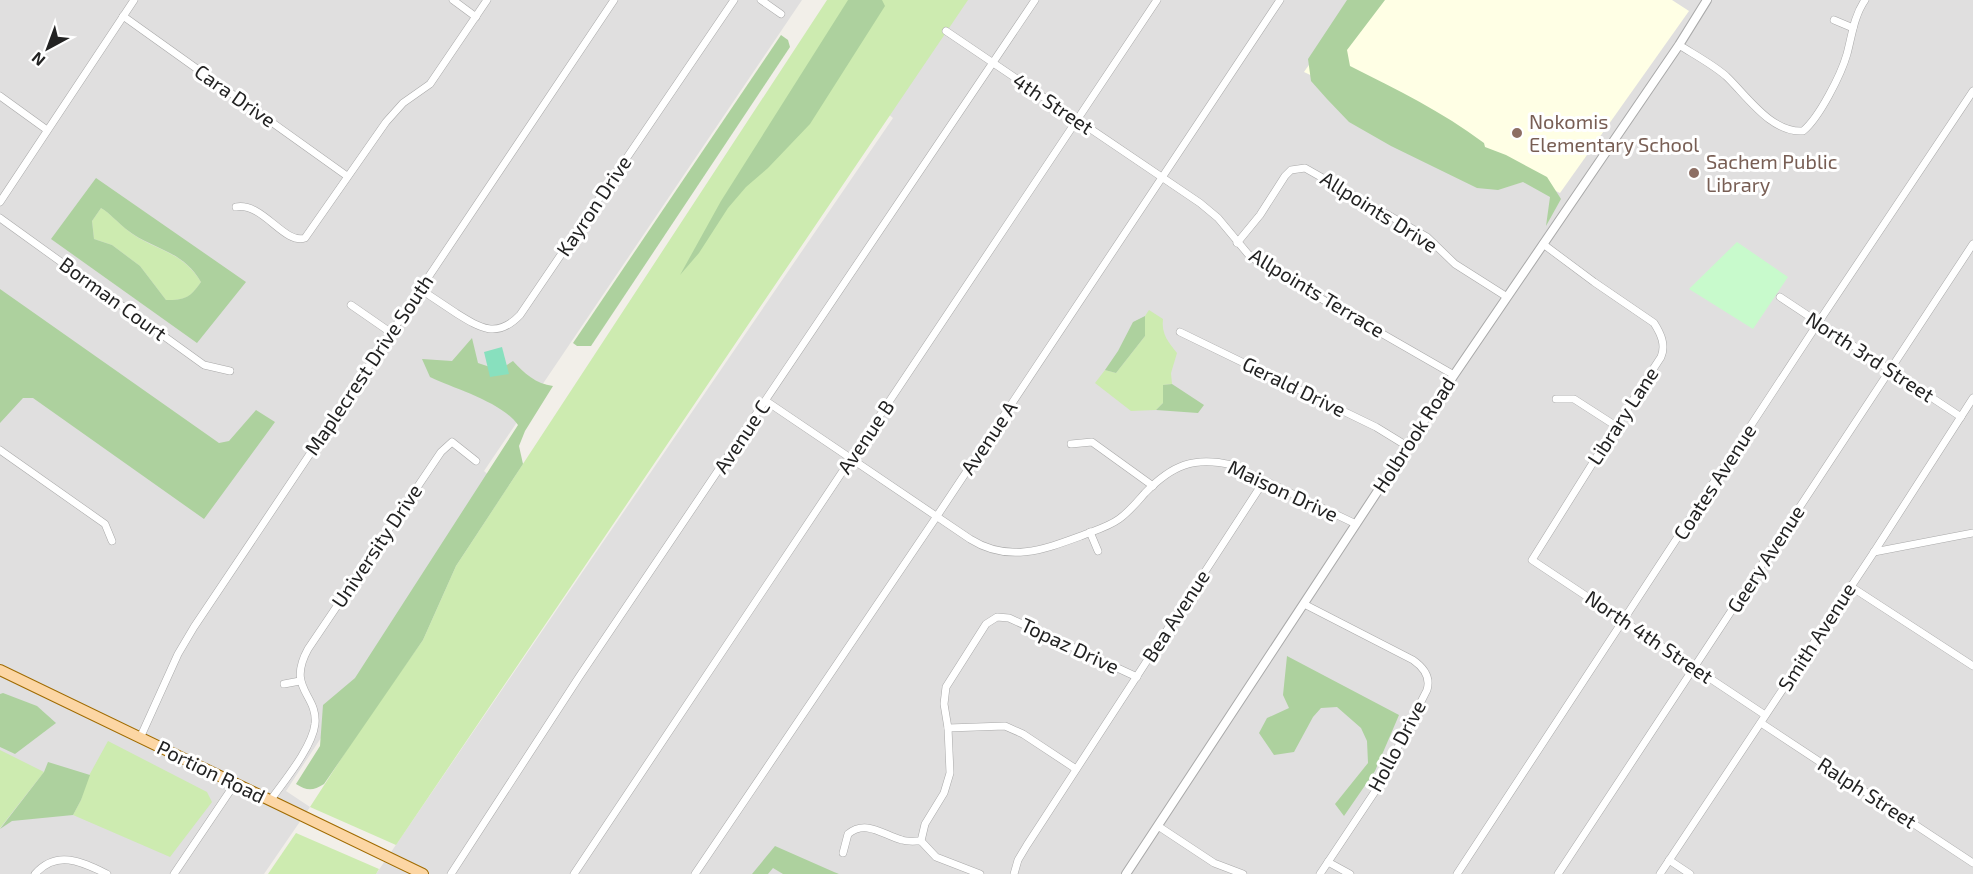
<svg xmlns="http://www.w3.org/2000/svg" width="1973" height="874" font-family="'Exo 2',sans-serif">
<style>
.residential{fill:#e0dfdf}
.education{fill:#ffffe5}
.grass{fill:#cdebb0}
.forest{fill:#add19e;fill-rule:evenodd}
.park{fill:#c8facc}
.pitch{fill:#88e0be}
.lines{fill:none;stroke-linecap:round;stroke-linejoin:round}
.minor-casing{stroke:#a9a9a9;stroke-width:8}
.tertiary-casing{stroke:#a9a9a9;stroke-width:10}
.primary-casing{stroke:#a06b00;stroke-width:12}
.minor{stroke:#fff;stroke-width:7}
.tertiary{stroke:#fff;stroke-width:8}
.primary{stroke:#fcd6a4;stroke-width:10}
.education-dot{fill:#8d6e63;stroke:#fff;stroke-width:2}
.labels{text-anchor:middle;stroke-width:6;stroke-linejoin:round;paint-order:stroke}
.street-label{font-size:20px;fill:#222;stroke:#fff}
.education-label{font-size:20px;fill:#785e54;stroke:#fff;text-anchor:start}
</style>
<rect width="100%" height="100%" fill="#f2efe9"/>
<g class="residential">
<path d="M0,0H802L484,471L492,478L286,791L310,807L264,874H0Z"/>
<path d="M967,0H1973V874H376L893,118L888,114Z"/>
</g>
<path class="education" d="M1354,0H1672L1689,11L1560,193L1304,72Z"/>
<g class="grass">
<path d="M827,0H968L396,845L310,807L363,725L423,640L456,566Z"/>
<path d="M101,208C111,214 117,222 126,229C152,251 181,249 201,282C190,298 186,300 166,300L140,266L112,245L94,239L92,221Z"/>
<path d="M1149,310L1163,319C1161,334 1169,343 1177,353L1171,373L1172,384L1163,385V403L1156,410L1131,411L1095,383L1105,370L1116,373L1145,336V316Z"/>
<path d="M108,741L207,792L212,802L170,857L73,815L81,800L86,781Z"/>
<path d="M0,750L44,772L0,828Z"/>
<path d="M296,833L379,869L376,874H268Z"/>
</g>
<g class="forest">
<path d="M848,0H882L885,6L810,124L768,168L746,187L728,208L699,253L680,275L721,201Z"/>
<path d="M1347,0H1385L1347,50L1350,66C1398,90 1441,111 1484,143L1485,147L1506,155L1547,177L1561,199L1546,226L1550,197L1523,182L1498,190L1477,188L1391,146L1349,122L1327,99L1311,81L1308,59Z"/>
<path d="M781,35L788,40L790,47L591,346H577L573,343Z"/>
<path d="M96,178L246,282L197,343L51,239ZM101,208C111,214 117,222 126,229C152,250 182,249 201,282C190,298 185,300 166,300L140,266L112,245L94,239L92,221Z"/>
<path d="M0,289L219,443L229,441L256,410L275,422L204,519L33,398H23L0,423Z"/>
<path d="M1145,316V336L1116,373L1105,370L1118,351L1133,322Z"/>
<path d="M472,338L478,363L499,370L513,361C524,373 536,384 553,386L525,431L519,446L523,464L456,566L423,640L324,784C313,791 307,791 296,784L320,746L323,705L355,678L518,425C502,402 455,389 430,377L422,359L452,361Z"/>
<path d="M1172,384L1204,405L1198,413L1156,410L1163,403V385Z"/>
<path d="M1287,656L1399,715L1375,771L1344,816L1335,804L1368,763L1367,741L1361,728L1337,707L1321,708L1313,717L1294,752L1274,755L1259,733L1267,718L1289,708L1283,695Z"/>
<path d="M3,693L37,706L56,723L15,754L0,747V694Z"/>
<path d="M48,762L90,775L81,800L73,815L12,821L0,829L44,772Z"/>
<path d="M775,846L834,872L839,874H783L773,868L768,874H752Z"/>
</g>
<path class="park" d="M1737,242L1788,277L1753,329L1689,289Z"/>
<path class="pitch" d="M502,347L509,374L490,377L484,352Z"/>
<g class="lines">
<g class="minor-casing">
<g id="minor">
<path d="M453,0L476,17"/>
<path d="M761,0L781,14"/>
<path d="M123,16L347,176"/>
<path d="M1834,20L1853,28"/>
<path d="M946,31L1200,203L1218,218L1248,254L1261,264L1454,375"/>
<path d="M1679,45C1695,55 1712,64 1726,76C1747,96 1771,133 1803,131C1819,118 1841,75 1847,54C1852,35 1854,16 1865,0"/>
<path d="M0,96L47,130"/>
<path d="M0,202L134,0"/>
<path d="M236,207C263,202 284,245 305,238L386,122L403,103L430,84L487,0"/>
<path d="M0,218L204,365L230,371"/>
<path d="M1237,243L1260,215L1285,176L1291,170L1305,168L1427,237L1455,264L1507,297"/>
<path d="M1543,244L1594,282L1654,323C1661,334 1666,345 1661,357L1616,426L1532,560L1765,715"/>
<path d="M420,289C432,297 444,305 456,313C480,328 497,339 520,315L734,0"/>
<path d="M1780,297L1961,417"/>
<path d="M351,305L390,332"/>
<path d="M1180,332L1376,427L1407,446"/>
<path d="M1556,399H1574L1616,426"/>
<path d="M766,401L970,539C1008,563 1043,550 1081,536C1093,531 1108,527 1119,519C1129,512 1137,502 1145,493C1172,465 1194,456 1232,465L1356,524"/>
<path d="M1071,444L1092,442L1153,486"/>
<path d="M0,450L105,524L112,541"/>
<path d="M1090,532L1098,551"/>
<path d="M1874,552L1973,533"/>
<path d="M1850,586L1973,666"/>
<path d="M1304,604L1413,660C1423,667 1431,677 1427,690L1376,790L1320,874"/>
<path d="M284,684L300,681"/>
<path d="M1761,723L1973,863"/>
<path d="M948,728L1005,726L1023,734L1076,769"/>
<path d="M140,738L178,654L194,627L614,0"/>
<path d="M270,801C284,781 312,748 315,724C318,694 286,689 308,649L441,452L452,442L476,461"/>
<path d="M1158,826L1214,863L1243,874"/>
<path d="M843,853L848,834C866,819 883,835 902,840C908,842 915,841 921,841"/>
<path d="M1669,860L1690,874"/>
<path d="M1328,862L1350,874"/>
<path d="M35,874C57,849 82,862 107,874"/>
<path d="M174,874L234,785"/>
<path d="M451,874L579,677L1035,0"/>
<path d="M574,874L1157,0"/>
<path d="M695,874L937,516L1280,0"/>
<path d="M980,874L936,857L921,841L925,824L944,793L950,773L948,728L944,704L946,687L986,624L997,617L1009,618L1137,677"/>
<path d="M1014,874L1018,860L1027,845L1264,481"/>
<path d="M1457,874L1818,323L1973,91"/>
<path d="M1558,874L1973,244"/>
<path d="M1660,874L1874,552L1973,398"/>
</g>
</g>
<g class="tertiary-casing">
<path id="tertiary" d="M1126,874L1454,375L1679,45L1707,0"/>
</g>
<g class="primary-casing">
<path id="primary" d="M0,670L423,874"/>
</g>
<use href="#minor" class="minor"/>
<use href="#tertiary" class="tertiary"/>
<use href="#primary" class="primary"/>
</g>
<g class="education-dot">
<circle cx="1517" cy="133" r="6"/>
<circle cx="1694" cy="173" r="6"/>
</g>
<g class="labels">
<g class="street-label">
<text transform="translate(235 96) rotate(35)" y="7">Cara Drive</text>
<text transform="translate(1053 104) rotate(34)" y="7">4th Street</text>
<text transform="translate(594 206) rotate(-56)" y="7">Kayron Drive</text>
<text transform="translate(1379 212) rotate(32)" y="7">Allpoints Drive</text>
<text transform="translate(1317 293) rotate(31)" y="7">Allpoints Terrace</text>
<text transform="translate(113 299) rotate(36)" y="7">Borman Court</text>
<text transform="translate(1870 357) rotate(33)" y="7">North 3rd Street</text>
<text transform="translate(369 365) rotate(-56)" y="7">Maplecrest Drive South</text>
<text transform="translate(1294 387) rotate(26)" y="7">Gerald Drive</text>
<text transform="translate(1623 416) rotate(-57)" y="7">Library Lane</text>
<text transform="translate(1414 435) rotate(-57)" y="7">Holbrook Road</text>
<text transform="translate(742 437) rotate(-56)" y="7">Avenue C</text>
<text transform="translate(866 437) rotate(-56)" y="7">Avenue B</text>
<text transform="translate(989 438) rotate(-56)" y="7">Avenue A</text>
<text transform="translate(1715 482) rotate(-57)" y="7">Coates Avenue</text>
<text transform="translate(1283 491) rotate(25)" y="7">Maison Drive</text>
<text transform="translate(377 546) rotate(-56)" y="7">University Drive</text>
<text transform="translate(1766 559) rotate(-57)" y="7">Geery Avenue</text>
<text transform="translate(1176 616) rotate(-57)" y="7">Bea Avenue</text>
<text transform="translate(1649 637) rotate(34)" y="7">North 4th Street</text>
<text transform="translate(1817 637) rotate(-57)" y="7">Smith Avenue</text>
<text transform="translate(1070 646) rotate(25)" y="7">Topaz Drive</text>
<text transform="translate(1397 746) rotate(-62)" y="7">Hollo Drive</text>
<text transform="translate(211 772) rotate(26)" y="7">Portion Road</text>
<text transform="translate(1867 793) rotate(33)" y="7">Ralph Street</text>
</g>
<g class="education-label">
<text x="1529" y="129">Nokomis<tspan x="1529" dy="23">Elementary School</tspan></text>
<text x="1706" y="169">Sachem Public<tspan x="1706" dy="23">Library</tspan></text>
</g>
</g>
<g transform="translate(48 48) rotate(221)" stroke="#ffffff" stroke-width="4.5" paint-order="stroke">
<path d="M0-4.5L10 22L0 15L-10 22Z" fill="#222222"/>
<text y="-9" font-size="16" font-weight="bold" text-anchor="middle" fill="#222222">N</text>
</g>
</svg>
